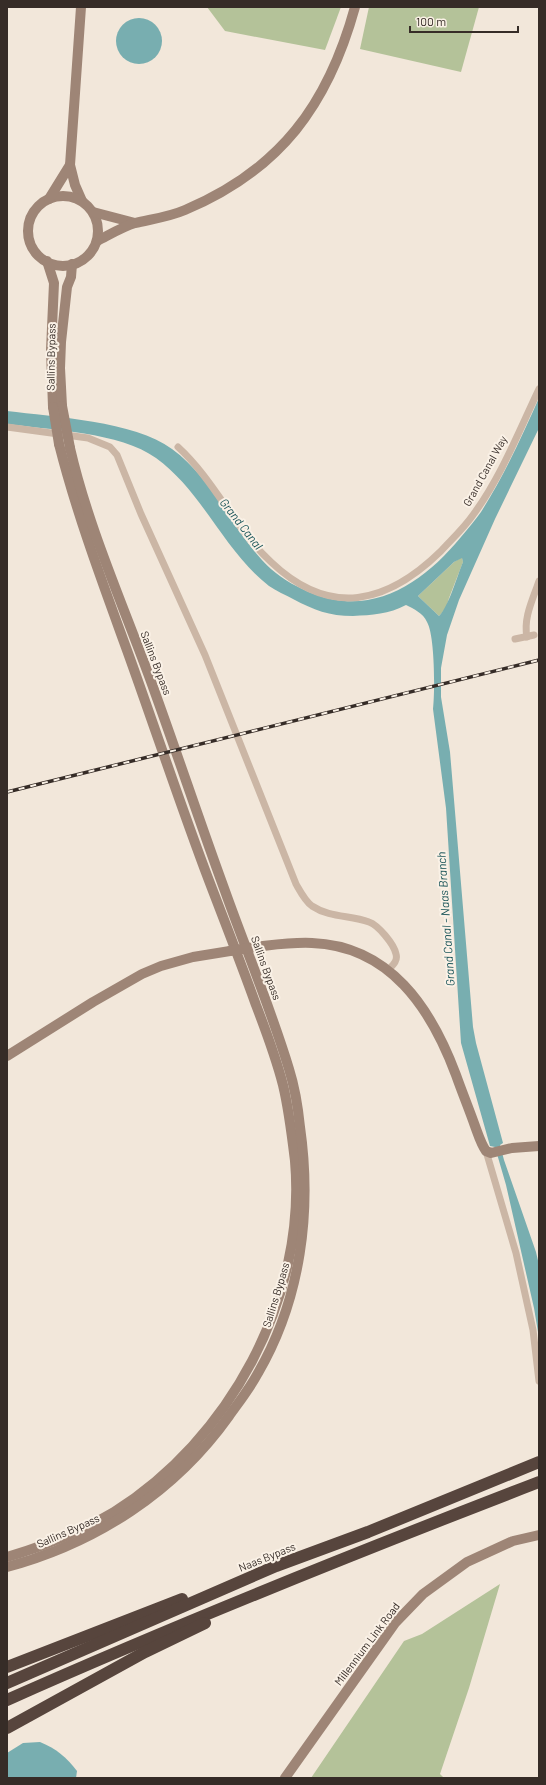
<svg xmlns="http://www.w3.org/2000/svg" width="546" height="1785" font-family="Barlow,sans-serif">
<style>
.green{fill:#b4c299}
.water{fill:#78aeb0;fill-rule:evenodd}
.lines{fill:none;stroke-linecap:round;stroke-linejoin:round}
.street{stroke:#cbb6a5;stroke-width:7}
.secondary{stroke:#9e8576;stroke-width:10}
.highway{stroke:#57453d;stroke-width:12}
.rail-casing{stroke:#362c27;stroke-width:3.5}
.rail{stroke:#faf1e6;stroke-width:2;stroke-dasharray:6;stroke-linecap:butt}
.secondary-bridge{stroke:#9e8576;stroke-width:10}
.labels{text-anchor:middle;stroke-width:4;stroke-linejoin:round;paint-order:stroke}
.street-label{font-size:11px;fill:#362c27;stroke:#faf1e6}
.water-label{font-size:12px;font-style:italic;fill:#1b5559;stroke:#faf1e6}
</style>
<rect width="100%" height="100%" fill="#f2e7da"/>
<g class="green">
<path d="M207,7H341L325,50L225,31Z"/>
<path d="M369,7H479L461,72L360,49Z"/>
<path d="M462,557L463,562L449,598L446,608L439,616L418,596L454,562Z"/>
<path d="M500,1584L469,1688L440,1774L444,1778H311L404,1641L422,1634Z"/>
</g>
<g class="water">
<circle cx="139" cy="41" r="23"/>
<path d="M539,398V428L495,519L459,600L447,635L441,668V697L450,752L473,1027L476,1043L503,1143L500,1145L504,1160L536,1252L539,1265V1338L534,1308L506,1185L495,1147L490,1146L461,1043L446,808L433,709C435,692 435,636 427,622C423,613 414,609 406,605C389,614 372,615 353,616C329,616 314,610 293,599C286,595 276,591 269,586C223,550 203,492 156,458C120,432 50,430 7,424V411C54,417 134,421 172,449C215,480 233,534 271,569C284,580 298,588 314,594C374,617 424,582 461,537C468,529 475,520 481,512C504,476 522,436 539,398ZM462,558L463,562C457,576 449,606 439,616L418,596L454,562Z"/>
<path d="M40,1742C57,1749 66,1757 77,1771L76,1778H7V1753L23,1743Z"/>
</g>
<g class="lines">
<g class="street">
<path d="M7,427L88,438L110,447L117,455L141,514L205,655L296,884C300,891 305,901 312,906C330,918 350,915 369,922C378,925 394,944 396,954C398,961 393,965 388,970"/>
<path d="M178,447C215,481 235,529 271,562C330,618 387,604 441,551C452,539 464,528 473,515C501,477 519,431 539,389"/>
<path d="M527,637C523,618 533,599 539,581"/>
<path d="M515,639L534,635"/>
<path d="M486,1151L516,1253L533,1330L539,1381"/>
</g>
<g class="secondary">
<path d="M81,7L70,165L75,185L82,201"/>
<circle cx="63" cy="231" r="35"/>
<path d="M49,199L70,165"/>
<path d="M93,212L135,223"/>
<path d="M97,241C109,235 122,227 135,223C152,219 169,217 185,210C280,170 328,105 355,7"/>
<path d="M47,261L54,283L51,350L53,407"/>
<path d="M62,406L60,368L61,342L67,287L71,277L72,264"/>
<path d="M254,947C273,945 292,942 312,943C390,946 431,1008 456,1075C462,1092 469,1109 475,1126C478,1134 481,1144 486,1151L491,1153L512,1148L539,1146"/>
<path d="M7,1056L93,1002L142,974L161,966L193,957L230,951"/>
<path d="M7,1557C44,1546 81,1532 114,1512C229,1440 307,1298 295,1161C292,1136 289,1110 283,1085C276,1058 266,1031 256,1005C241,963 224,920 208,878C180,804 155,728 128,653C103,584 77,515 59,444"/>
<path d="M7,1567C96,1543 175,1492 229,1416C239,1402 250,1388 258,1373C301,1299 312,1211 300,1127C298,1107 295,1088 289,1069C271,1009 246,950 225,891C199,820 175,747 149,676C121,600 88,526 70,448"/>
<path d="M285,1778L395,1623L423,1594L467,1562L513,1541L539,1535"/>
</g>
<g class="highway">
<path d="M7,1667L182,1599"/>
<path d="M7,1683L276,1566L368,1532L539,1462"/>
<path d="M7,1700C182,1622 360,1551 539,1482"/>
<path d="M7,1728L145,1652L205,1623"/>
</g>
<g class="rail-casing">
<path id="rail" d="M7,792L539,660"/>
</g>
<use href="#rail" class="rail"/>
<g class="secondary-bridge">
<path d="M62,406L70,448"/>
<path d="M53,407L59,444"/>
<path d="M230,951L254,947"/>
</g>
</g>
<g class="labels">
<g class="street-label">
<text transform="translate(51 357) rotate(-89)" y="4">Sallins Bypass</text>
<text transform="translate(485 471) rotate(-61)" y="4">Grand Canal Way</text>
<text transform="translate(156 663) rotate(69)" y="4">Sallins Bypass</text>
<text transform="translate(266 968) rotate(70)" y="4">Sallins Bypass</text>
<text transform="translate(276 1295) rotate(-73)" y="4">Sallins Bypass</text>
<text transform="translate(68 1531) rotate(-24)" y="4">Sallins Bypass</text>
<text transform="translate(267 1557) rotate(-22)" y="4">Naas Bypass</text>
<text transform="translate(367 1644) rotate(-53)" y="4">Millennium Link Road</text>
</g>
<g class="water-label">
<text transform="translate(241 524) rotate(52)" y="4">Grand Canal</text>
<text transform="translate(446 919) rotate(-94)" y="4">Grand Canal - Naas Branch</text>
</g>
</g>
<rect width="546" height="1785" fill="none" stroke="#362c27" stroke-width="16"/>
<path d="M410 26v6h108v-6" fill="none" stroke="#362c27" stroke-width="2"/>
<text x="416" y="26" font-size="12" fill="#362c27" stroke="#faf1e6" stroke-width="3" paint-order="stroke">100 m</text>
</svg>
